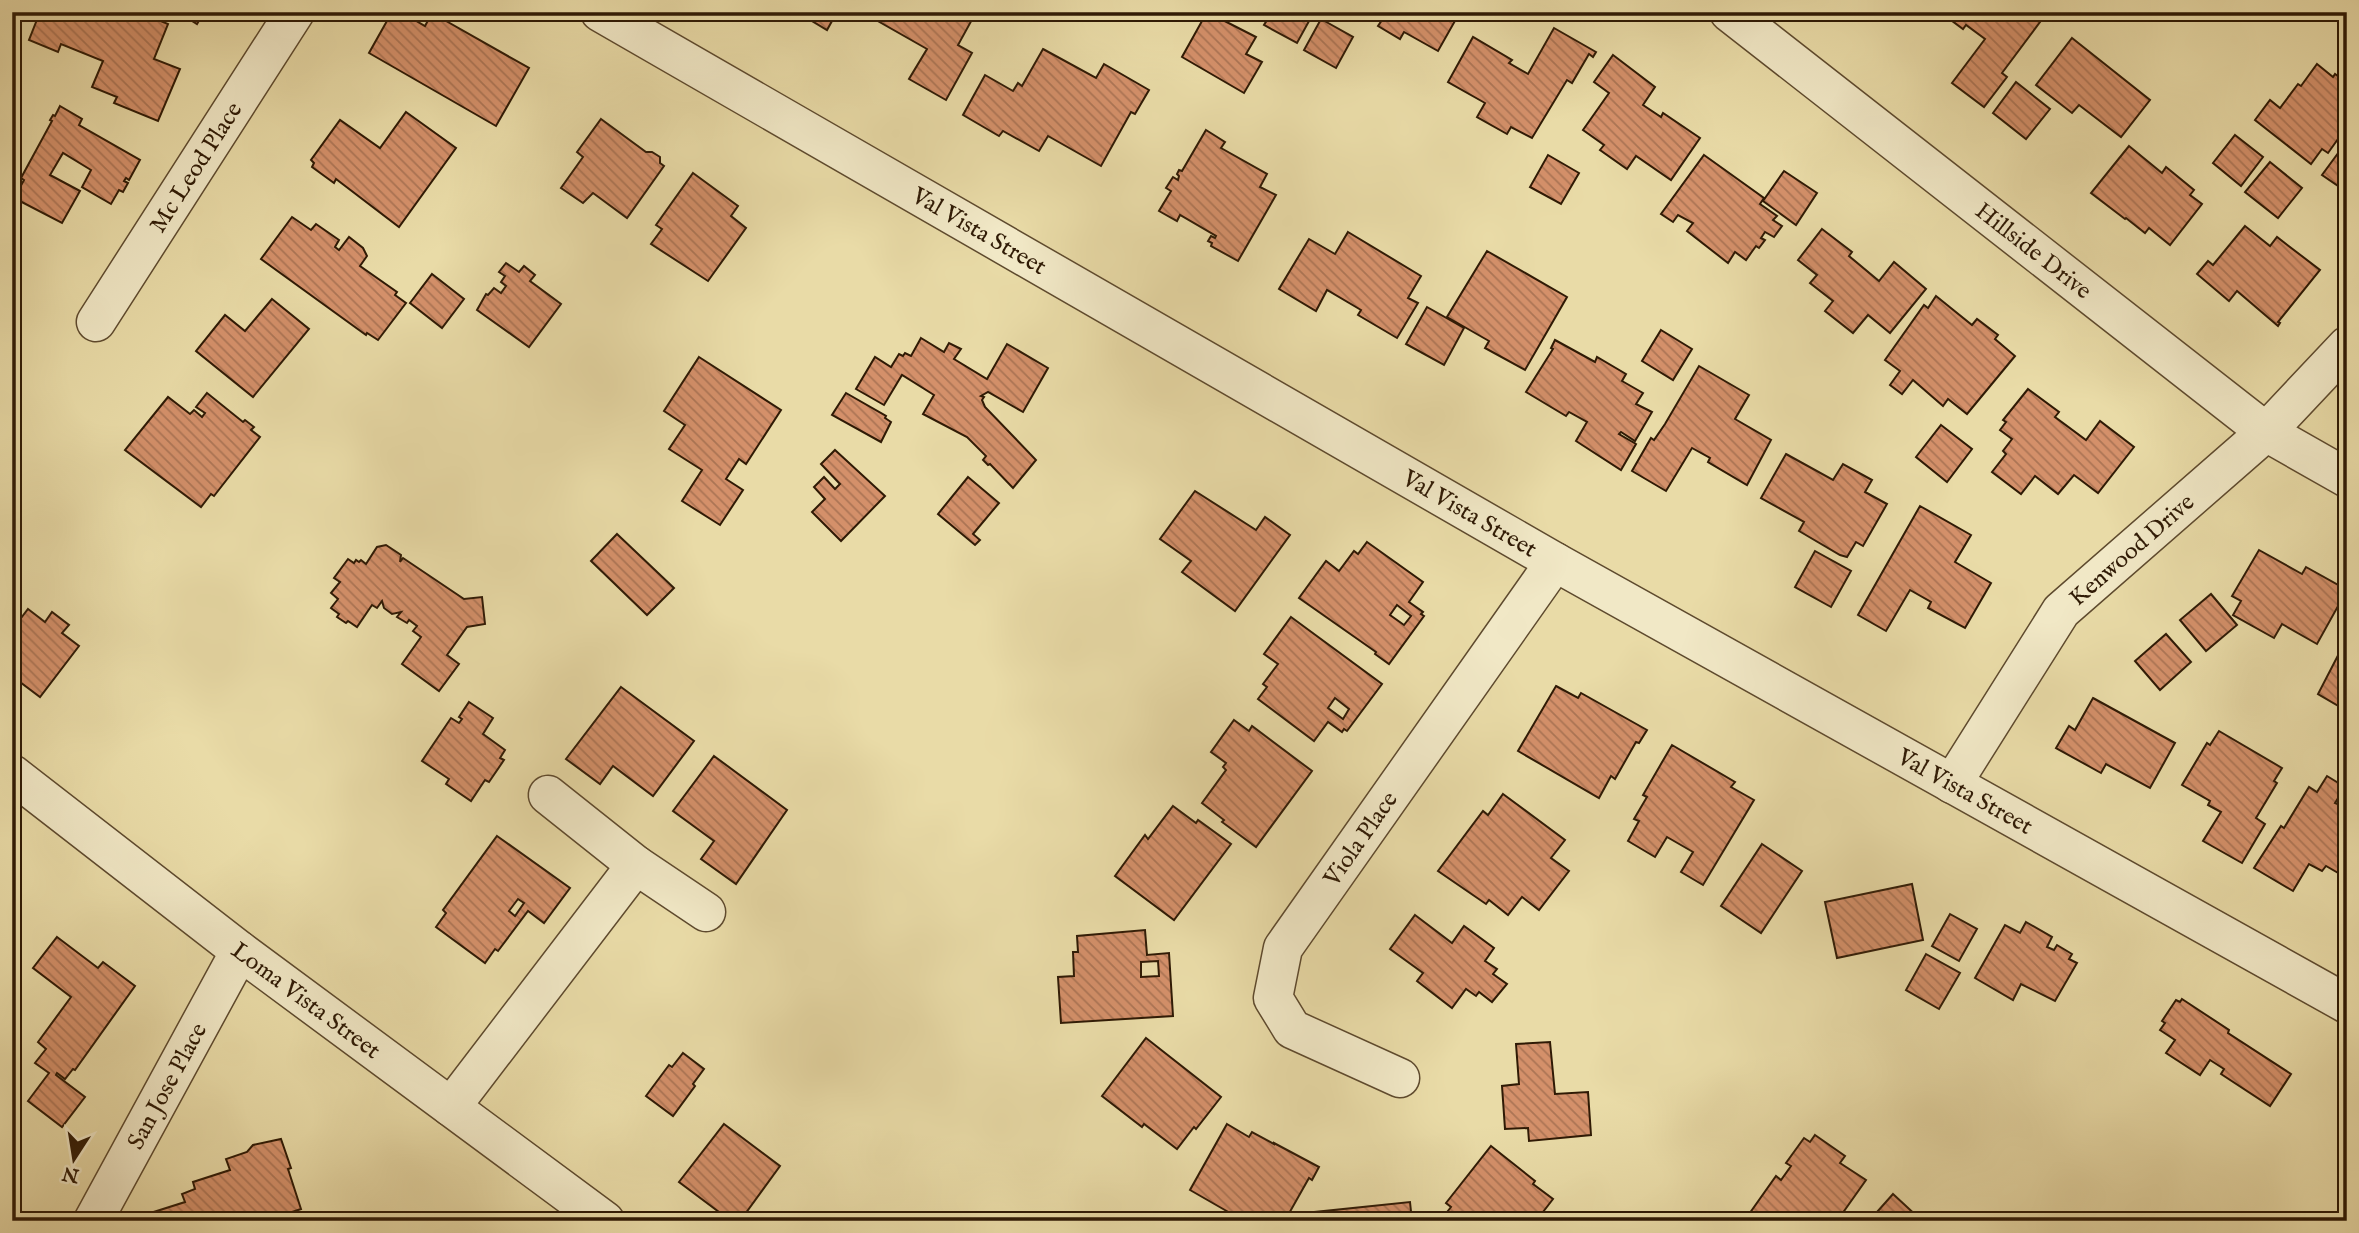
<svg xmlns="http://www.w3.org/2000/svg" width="2359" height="1233" font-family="'IM FELL English',serif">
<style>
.building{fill:url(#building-back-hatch);stroke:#2f1a05;stroke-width:2;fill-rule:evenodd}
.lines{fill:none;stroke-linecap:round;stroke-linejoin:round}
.minor-casing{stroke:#5e4a2e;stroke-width:41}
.minor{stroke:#f1e8c6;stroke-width:38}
.labels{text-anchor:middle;stroke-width:7;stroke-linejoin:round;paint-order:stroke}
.street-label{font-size:24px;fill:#2f1a05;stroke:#f1e8c6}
</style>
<defs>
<pattern id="building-back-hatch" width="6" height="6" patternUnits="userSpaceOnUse" patternTransform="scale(1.75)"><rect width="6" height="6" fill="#d4906a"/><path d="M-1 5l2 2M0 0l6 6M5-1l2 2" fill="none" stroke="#ac7555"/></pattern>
</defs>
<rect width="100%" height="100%" fill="#e9dba7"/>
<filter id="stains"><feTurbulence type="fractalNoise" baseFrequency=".00286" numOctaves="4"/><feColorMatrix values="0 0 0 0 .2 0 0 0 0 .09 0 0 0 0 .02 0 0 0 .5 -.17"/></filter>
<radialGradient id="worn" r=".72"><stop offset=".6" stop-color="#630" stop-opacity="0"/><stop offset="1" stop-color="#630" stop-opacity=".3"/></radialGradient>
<g class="building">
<path d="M40,12H139L168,24L154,59L180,69L158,121L114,103L117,97L92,87L103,61L61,44L58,52L29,40Z"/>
<path d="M178,12H204L197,24Z"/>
<path d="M392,12H401L425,26L432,13L529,68L496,126L369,53Z"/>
<path d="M797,12H837L827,30Z"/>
<path d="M862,12H967L974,16L958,45L972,53L946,100L909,79L927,49Z"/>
<path d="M1207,12L1256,37L1246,54L1262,62L1244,93L1182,57Z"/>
<path d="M1272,12H1314L1297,43L1264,25Z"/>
<path d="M1368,12H1460L1438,51L1404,32L1400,39L1378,26L1382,20Z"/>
<path d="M1940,12H2036L2043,18L2002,73L2007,77L1984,107L1952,83L1985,39L1966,25L1963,29Z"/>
<path d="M1321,19L1353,37L1336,68L1304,50Z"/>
<path d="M1554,28L1596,52L1593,57L1589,54L1572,83L1567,80L1532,138L1511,127L1507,134L1477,117L1485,103L1448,82L1473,37L1512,60L1509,63L1528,74Z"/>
<path d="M2072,38L2150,100L2121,137L2079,105L2072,113L2036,85Z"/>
<path d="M1043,49L1096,78L1104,64L1149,90L1135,114L1131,112L1101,166L1048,136L1039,151L1003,131L999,136L963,115L985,75L1013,91L1018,83L1022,86Z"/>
<path d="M1613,55L1655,87L1643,105L1661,117L1663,113L1700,138L1671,180L1636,156L1627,169L1600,150L1604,145L1583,130L1609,93L1594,82Z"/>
<path d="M2317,64L2333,77L2335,74L2347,83V134L2343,132L2328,153L2322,149L2311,164L2255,120L2270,100L2280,108L2298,84L2301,86Z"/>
<path d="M2016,82L2050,109L2026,139L1993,113Z"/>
<path d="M60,106L82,119L79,125L140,160L129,180L126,178L124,181L128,183L123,192L119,190L111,204L82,187L91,170L63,153L50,175L80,191L62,223L14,198L24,180L21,178L52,121L50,120L53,115L55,116Z"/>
<path d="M406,112L456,148L399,227L336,179L334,183L312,167L314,163L311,160L340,120L380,148Z"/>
<path d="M601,119L646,152H652L660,157V163L664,166L627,218L593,193L583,203L561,188L583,157L577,152Z"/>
<path d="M1206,130L1225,142L1221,148L1267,174L1260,187L1276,195L1238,261L1211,246L1212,243L1208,241L1211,236L1215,238L1216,236L1180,215L1177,221L1159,211L1171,191L1166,188L1173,177L1178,180L1179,176L1177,174L1179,170L1182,171Z"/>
<path d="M2235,135L2263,157L2241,186L2213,163Z"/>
<path d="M2347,141V192L2322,175Z"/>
<path d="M2129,146L2162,173L2166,167L2194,190L2190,195L2202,204L2170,245L2149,228L2145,233L2126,218L2125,219L2091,193Z"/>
<path d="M1548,155L1579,173L1561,204L1530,187Z"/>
<path d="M1704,155L1764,198L1760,204L1777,216L1773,220L1782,226L1774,237L1765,232L1761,238L1765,240L1759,248L1756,246L1746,260L1735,252L1728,263L1687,231L1693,223L1678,215L1673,222L1661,214Z"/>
<path d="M2270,162L2302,188L2278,218L2245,192Z"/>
<path d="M1784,171L1817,193L1796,225L1763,201Z"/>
<path d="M693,173L738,206L731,216L746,228L708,281L651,244L662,229L656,225Z"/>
<path d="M292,217L311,230L316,224L339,240L335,247L339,250L349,237L363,248L367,256L360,266L397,292L395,295L406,303L378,340L367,333L366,335L261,259Z"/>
<path d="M2245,226L2270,246L2277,237L2320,270L2278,322L2280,323L2278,326L2237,291L2229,301L2197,274L2208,261L2213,265Z"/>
<path d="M1822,229L1852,252L1849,256L1879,281L1894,262L1926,289L1890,333L1868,315L1853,333L1825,311L1833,301L1810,283L1817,275L1798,260Z"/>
<path d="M1348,232L1421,276L1408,298L1418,303L1397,338L1358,315L1361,310L1327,290L1316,311L1279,289L1309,239L1335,254Z"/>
<path d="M1487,251L1567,297L1525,370L1485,348L1489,341L1447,317Z"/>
<path d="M506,263L519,272L524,266L535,275L530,281L561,304L529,347L477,310L486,294L488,295L494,288L501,293L506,286L501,282L505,276L499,272Z"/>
<path d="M432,274L464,299L442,328L410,303Z"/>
<path d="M1936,296L1972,325L1977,319L1998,335L1995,339L2015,356L1967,414L1948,399L1943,406L1913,380L1902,394L1890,385L1900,371L1885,360L1924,305L1928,308Z"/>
<path d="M272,299L309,329L253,397L196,351L225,315L245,331Z"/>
<path d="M1427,307L1464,328L1444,365L1406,344Z"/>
<path d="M1661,330L1692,349L1673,380L1642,361Z"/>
<path d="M921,338L944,352L949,343L961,349L954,359L987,379L1007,344L1048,368L1023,412L988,392L981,396L984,397L982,400L985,407L1036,460L1013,488L990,464L988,465L983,460L986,456L967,437L923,414L934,395L902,375L884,405L856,389L875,357L891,367L899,354L903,356L905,353L911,356Z"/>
<path d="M1555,340L1595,362L1597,357L1626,374L1622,381L1643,393L1636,404L1652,412L1635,441L1621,432L1619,434L1636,444L1621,470L1576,441L1587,422L1569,412L1566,416L1526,392L1553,349L1551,348Z"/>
<path d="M699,357L781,410L746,464L739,459L726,479L743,490L720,525L682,501L702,470L669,449L685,425L664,411Z"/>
<path d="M1699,366L1749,395L1735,419L1771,440L1747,485L1708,462L1710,458L1692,448L1666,491L1632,471L1651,438L1654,440L1665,424Z"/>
<path d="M2028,389L2059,412L2055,417L2086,440L2100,421L2134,447L2098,493L2074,475L2058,494L2035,476L2021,494L1992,472L2006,454L2003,451L2012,439L2000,430L2006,422L2003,420Z"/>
<path d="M207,393L243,422L245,420L254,427L251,430L260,437L214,496L211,494L201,507L125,450L168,397L190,414L194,410L202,417L205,413L196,407Z"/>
<path d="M846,393L886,416L885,418L891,422L881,442L832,415Z"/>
<path d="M1941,425L1972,449L1947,482L1916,457Z"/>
<path d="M835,450L885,496L841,541L812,512L825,499L814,487L824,477L835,489L840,484L821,464Z"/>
<path d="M1786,454L1833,480L1843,464L1872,480L1865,492L1887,504L1863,546L1856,542L1847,557L1840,555L1799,531L1804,522L1761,498Z"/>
<path d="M968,477L999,503L973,534L980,540L975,545L938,514Z"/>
<path d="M1195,491L1256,530L1265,517L1290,535L1235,611L1182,572L1191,561L1160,539Z"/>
<path d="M1920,506L1971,535L1955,562L1991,583L1965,628L1928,608L1931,602L1910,590L1886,631L1858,615Z"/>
<path d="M617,534L674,588L647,615L591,561Z"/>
<path d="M1367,542L1423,582L1409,602L1423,612L1421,614L1424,616L1389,664L1375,654L1376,652L1299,598L1326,561L1339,571L1354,551L1358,554ZM1397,605L1411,616L1404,625L1390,615Z"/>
<path d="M386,545L401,555L400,562L403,558L464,599L482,597L485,624L467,627L447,655L459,664L439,691L402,664L421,637L413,631L417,626L409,620L407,623L397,617L401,612L392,614L384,608L382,601L377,608L372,605L357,627L348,621L346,623L337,617L339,614L331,608L338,599L331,593L340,582L334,578L348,559L354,563L356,560L359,562L361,560L366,564L377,547Z"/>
<path d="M2259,550L2302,574L2306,567L2347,590L2317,644L2282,624L2274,638L2233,615L2241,601L2232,596Z"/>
<path d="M1815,551L1851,571L1831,607L1795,587Z"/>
<path d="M2211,594L2237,625L2206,651L2180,620Z"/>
<path d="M28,609L45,622L52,612L69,625L62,633L79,646L40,697L12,676V618L18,622Z"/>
<path d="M1291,617L1382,684L1347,731L1344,729L1342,732L1328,722L1314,741L1258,699L1267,687L1263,684L1278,664L1264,654ZM1335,698L1349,709L1343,719L1328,708Z"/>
<path d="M2166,634L2191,662L2160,690L2135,661Z"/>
<path d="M2347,638V711L2318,694Z"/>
<path d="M1556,686L1578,698L1581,693L1647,730L1639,743L1636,742L1615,779L1611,776L1599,798L1518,751Z"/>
<path d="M621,687L694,741L653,796L613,766L600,784L566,759Z"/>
<path d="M2093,698L2175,743L2150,788L2106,764L2101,773L2056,748L2069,726L2075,730Z"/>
<path d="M469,702L493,718L483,734L505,750L500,758L504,760L489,782L485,780L471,801L446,784L449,779L422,761L451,718L459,723L462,719L459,717Z"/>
<path d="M1234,720L1249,731L1252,726L1312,771L1256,847L1222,822L1224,820L1202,803L1226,770L1223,767L1226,763L1211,752Z"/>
<path d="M2219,731L2282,768L2274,781L2277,783L2256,818L2265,824L2242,863L2203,841L2221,812L2208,805L2210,801L2182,785L2207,743L2210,745Z"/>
<path d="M1672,745L1735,782L1731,787L1754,800L1703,885L1681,872L1693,852L1667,837L1655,857L1628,841L1639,821L1634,819L1647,797L1643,795Z"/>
<path d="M714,756L787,810L736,884L701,859L714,841L673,811Z"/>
<path d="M2327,776L2345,787L2335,803L2340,805L2347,793V878L2326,866L2322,871L2309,864L2293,891L2254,868L2281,826L2284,828L2309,787L2317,792Z"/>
<path d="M1503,794L1565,840L1551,858L1569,871L1539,910L1522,897L1508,915L1489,900L1486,904L1438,871L1483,811L1488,815Z"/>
<path d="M1173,806L1196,823L1198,820L1231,844L1174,920L1115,876L1145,835L1148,839Z"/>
<path d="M497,836L570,888L544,923L528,911L498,951L495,949L485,963L436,927L446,913L443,910ZM518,899L524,903L515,916L509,911Z"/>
<path d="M1762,844L1802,871L1761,933L1721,906Z"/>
<path d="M1912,884L1923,940L1837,958L1825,902Z"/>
<path d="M1950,914L1977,929L1959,961L1932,946Z"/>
<path d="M1415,915L1452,943L1464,926L1494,948L1485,961L1497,969L1493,974L1507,984L1492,1002L1479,992L1476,996L1466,989L1452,1008L1417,981L1423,973L1390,949Z"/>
<path d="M2026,922L2052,937L2047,947L2054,950L2057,945L2072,954L2069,959L2077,963L2055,1001L2021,984L2013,1000L1975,978L2005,925L2020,933Z"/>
<path d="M1145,930L1147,955L1169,953L1173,1016L1061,1023L1058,977L1074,976L1073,952H1078L1077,936ZM1158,961L1159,976L1141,977V962Z"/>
<path d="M57,937L98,968L103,962L135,986L75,1070L73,1069L65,1079L57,1073L56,1075L85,1097L62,1127L28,1101L49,1073L35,1063L46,1049L38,1042L71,997L33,968Z"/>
<path d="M1926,954L1960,973L1939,1009L1906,990Z"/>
<path d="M2182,999L2229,1030L2228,1033L2291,1074L2270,1106L2221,1074L2224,1069L2210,1060L2200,1075L2166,1053L2175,1040L2160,1030L2165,1023L2162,1021L2176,1000L2180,1002Z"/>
<path d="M1146,1038L1221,1097L1196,1129L1194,1127L1177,1149L1144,1124L1142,1127L1102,1096Z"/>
<path d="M1550,1042L1555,1094L1588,1092L1591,1135L1529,1141L1528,1128L1505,1129L1502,1086L1519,1084L1516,1044Z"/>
<path d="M683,1053L704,1069L693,1084L695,1086L673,1116L646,1096L669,1065L672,1067Z"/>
<path d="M724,1124L780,1166L740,1221H731L679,1182Z"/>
<path d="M1227,1124L1249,1137L1252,1132L1274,1144V1143L1319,1167L1312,1180L1309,1178L1287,1217L1283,1215L1280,1221H1234L1237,1217L1190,1190Z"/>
<path d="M1815,1135L1845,1156L1840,1163L1866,1180L1837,1221H1753L1747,1217L1776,1176L1781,1180L1791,1166L1786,1163L1804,1138L1810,1142Z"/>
<path d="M281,1139L291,1168L288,1169L301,1209L265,1221H142L141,1216L185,1202L182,1194L195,1189L193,1182L230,1170L226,1159L247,1152L253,1145Z"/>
<path d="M1491,1146L1535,1181L1533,1184L1553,1199L1536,1221H1440L1451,1207L1446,1203Z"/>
<path d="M1893,1194L1920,1219L1918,1221H1869Z"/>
<path d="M1410,1202L1412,1221H1316L1315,1212Z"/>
</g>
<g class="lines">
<g class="minor-casing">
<g id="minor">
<path id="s1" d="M600,12L1555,562L2347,1004"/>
<path id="s2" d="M1729,12L2266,432L2347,478"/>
<path id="s3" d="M96,322L295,12"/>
<path id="s4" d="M12,774L240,951L605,1221"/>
<path id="s5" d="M1952,784L2061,611L2266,432L2347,346"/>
<path d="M548,795L636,865L706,912"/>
<path id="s6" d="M1400,1078L1292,1029L1273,998L1283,948L1555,562"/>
<path d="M451,1107L636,865"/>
<path id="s7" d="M93,1221L240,951"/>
</g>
</g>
<use href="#minor" class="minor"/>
</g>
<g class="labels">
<g class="street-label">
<text dy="8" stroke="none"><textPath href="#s3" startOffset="184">Mc Leod Place</textPath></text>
<text dy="8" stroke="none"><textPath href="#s1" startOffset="438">Val Vista Street</textPath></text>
<text dy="8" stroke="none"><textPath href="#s2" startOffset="387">Hillside Drive</textPath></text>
<text dy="8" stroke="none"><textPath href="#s1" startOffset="1004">Val Vista Street</textPath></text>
<text dy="8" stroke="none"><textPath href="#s5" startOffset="298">Kenwood Drive</textPath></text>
<text dy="8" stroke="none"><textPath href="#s1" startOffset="1572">Val Vista Street</textPath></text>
<text dy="8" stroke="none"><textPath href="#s6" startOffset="340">Viola Place</textPath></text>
<text dy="8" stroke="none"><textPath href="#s4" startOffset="371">Loma Vista Street</textPath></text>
<text dy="8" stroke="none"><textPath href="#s7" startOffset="154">San Jose Place</textPath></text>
</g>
</g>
<rect width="2359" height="1233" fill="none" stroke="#e9dba7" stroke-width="42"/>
<rect x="14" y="14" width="2331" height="1205" fill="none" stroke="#2f1a05" stroke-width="3.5"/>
<rect x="21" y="21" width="2317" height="1191" fill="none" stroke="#2f1a05" stroke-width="2"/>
<g transform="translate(74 1159) rotate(192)" stroke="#f1e8c6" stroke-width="5" paint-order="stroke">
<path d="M0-5L12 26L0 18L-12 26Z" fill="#2f1a05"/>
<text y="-10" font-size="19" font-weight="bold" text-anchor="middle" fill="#2f1a05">N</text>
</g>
<rect width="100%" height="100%" filter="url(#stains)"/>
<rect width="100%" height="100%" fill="url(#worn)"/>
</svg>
